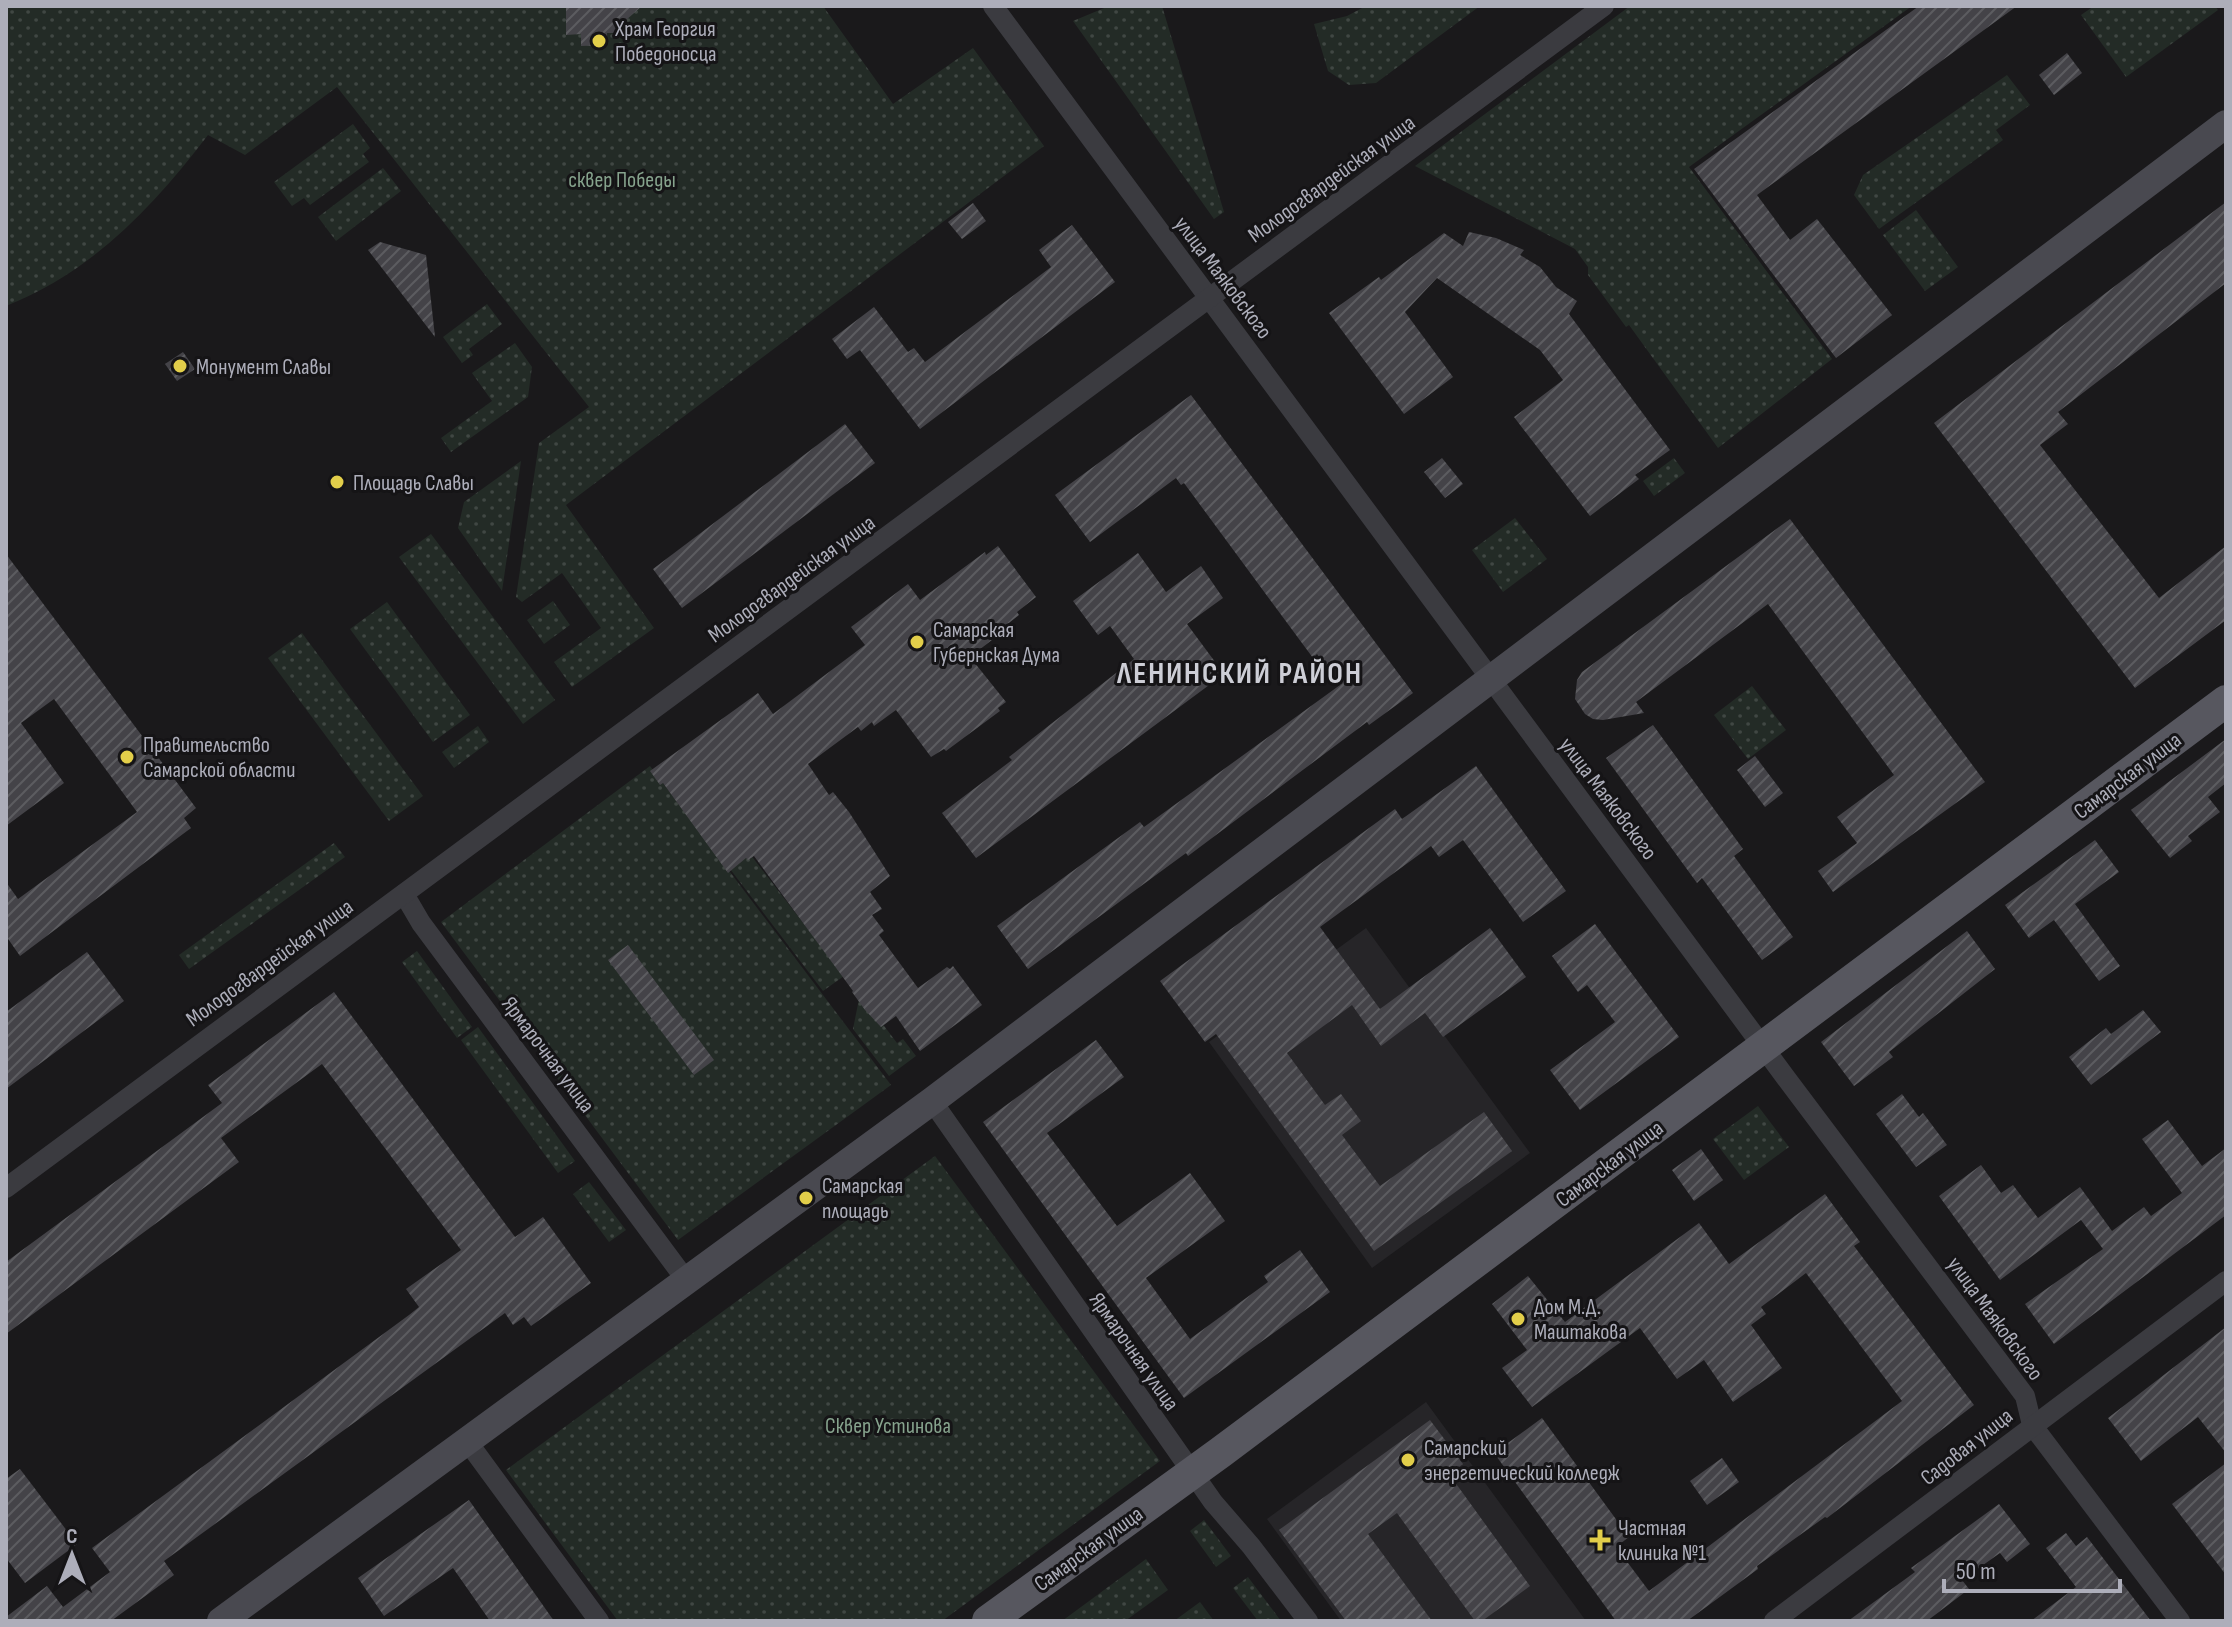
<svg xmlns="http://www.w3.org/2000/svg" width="2232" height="1627" font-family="'Sofia Sans Condensed',sans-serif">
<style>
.built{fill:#262528}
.green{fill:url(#green-dots)}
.building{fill:url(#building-hatch)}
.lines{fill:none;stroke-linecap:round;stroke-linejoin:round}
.street{stroke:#3b3b40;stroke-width:20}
.secondary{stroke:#494950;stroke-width:28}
.primary{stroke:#57575f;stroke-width:32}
.poi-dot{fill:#e2ce4a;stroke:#151416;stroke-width:3}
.labels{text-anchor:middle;stroke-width:6;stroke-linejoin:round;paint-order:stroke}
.poi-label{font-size:22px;fill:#adaeba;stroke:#151416;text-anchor:start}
.street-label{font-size:22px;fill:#adaeba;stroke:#151416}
.park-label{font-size:22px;fill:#86a38d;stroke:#151416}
.district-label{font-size:30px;font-weight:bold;letter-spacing:2px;fill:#cdced6;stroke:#151416}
</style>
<defs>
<pattern id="green-dots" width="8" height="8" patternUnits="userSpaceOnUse" patternTransform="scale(2)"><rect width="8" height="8" fill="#232b26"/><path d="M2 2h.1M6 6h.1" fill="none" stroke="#404743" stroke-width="1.8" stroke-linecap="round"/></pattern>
<pattern id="building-hatch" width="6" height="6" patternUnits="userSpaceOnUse" patternTransform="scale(2)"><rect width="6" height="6" fill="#444348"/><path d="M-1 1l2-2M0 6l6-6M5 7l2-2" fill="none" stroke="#5c5c60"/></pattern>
</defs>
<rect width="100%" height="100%" fill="#1a191b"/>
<g class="built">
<path d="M1366,928L1530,1153L1372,1268L1209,1042Z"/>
<path d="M1426,1402L1586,1621H1341L1267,1519Z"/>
</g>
<g class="green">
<path d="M6,6H823L893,104L973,48L1044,146L566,505L654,628L572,687L554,662L601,628L562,573L522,602L516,597L539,443L589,407L337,87L245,155L208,135C153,207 92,272 6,306Z"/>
<path d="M1109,6H1162L1224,212L1214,219L1073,21Z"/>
<path d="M1366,6H1480L1376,83L1349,85L1328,71L1314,24L1347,16Z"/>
<path d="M1630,6H1912L1689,167L1832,359L1718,448L1629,325L1626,327L1588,275V267L1575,249L1415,166Z"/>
<path d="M2094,6H2215L2218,10L2126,77L2081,15Z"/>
<path d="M2007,75L2030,105L1996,130L2003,140L1879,229L1854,195L1863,175Z"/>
<path d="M353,124L370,148L363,154L369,162L310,205L304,198L292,206L274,182Z"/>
<path d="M383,168L401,191L336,241L318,217Z"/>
<path d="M1916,210L1958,267L1925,291L1883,235Z"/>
<path d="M487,304L502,324L469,349L473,355L462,363L443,337Z"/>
<path d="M515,343L532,367L528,397L451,452L441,438L492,401L472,373Z"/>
<path d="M1674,458L1685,473L1654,496L1643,481Z"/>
<path d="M521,461L502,591L458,528L464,502Z"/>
<path d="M1515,518L1547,559L1503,592L1472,550Z"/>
<path d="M431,534L555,700L523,724L399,557Z"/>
<path d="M553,601L570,625L544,644L527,620Z"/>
<path d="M387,602L470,715L433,742L350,629Z"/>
<path d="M302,633L423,796L389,821L268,658Z"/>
<path d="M1752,686L1786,730L1748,759L1714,715Z"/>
<path d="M478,726L489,742L454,768L442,752Z"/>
<path d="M650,766L891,1085L678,1240L441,922Z"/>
<path d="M334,843L345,857L189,969L179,955Z"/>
<path d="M750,854L844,976L823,991L730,869Z"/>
<path d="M417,951L472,1027L457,1038L402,962Z"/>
<path d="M860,994L897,1043L903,1039L916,1056L889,1076L853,1029Z"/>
<path d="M478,1027L575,1161L558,1173L461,1040Z"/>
<path d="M1758,1106L1789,1147L1744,1180L1713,1139Z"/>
<path d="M935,1156L1160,1461L942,1621H618L506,1470Z"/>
<path d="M589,1182L626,1230L609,1242L573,1194Z"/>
<path d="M1204,1520L1231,1556L1216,1567L1190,1531Z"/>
<path d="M1146,1559L1168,1590L1125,1621H1062Z"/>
<path d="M1248,1577L1281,1621H1258L1233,1588Z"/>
<path d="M1200,1602L1214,1621H1174Z"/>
</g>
<g class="building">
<path d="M566,6H642L619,26V33H607V45L581,46V34L566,35Z"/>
<path d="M1919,6H2017L1757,195L1790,240L1817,219L1892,315L1836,358L1694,169Z"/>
<path d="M2067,53L2082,73L2054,95L2039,75Z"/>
<path d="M2226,202V283L2058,412L2068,424L2040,445L2159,598L2226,546V620L2135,688L1934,423Z"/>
<path d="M973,203L986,221L962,239L948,222Z"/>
<path d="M1072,225L1115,282L920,429L860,350L847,359L832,339L874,307L908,352L914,348L925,362L1051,267L1039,250Z"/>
<path d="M1469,232L1496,238L1524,250L1520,255L1540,267L1556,287L1577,301L1569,314L1670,450L1635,475L1639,479L1590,516L1514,417L1563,380L1540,350L1437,278L1405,312L1453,377L1404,414L1329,313L1379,277L1381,280L1444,233L1463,246Z"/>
<path d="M380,242L426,255L435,337L368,250Z"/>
<path d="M183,352L195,369L177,381L165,364Z"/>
<path d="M1191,395L1413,693L1369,725L1367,722L1188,856L1186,853L1028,969L997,926L1140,822L1144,827L1340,685L1317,654L1313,658L1184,483L1181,485L1176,478L1090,542L1055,495Z"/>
<path d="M845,424L875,463L682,608L653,569Z"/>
<path d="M1442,458L1463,484L1445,498L1424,472Z"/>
<path d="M1790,519L1985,782L1833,892L1818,871L1857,843L1837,817L1894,775L1768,604L1636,702L1644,713L1603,720L1593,719L1585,714L1575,699L1577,680L1582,672Z"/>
<path d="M998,546L1036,597L1017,612L1019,615L995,634L997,636L970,657L1006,702L998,708L1000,711L946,751L944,749L931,757L896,710L874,726L872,722L861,731L858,727L808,764L829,795L833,792L849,812L890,876L870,892L882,909L872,915L884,931L879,935L918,988L947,967L950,969L953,966L982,1005L920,1051L896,1016L881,1027L865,1010L852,992L853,991L754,856L748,860L746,858L728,873L663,783L660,785L650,771L758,693L773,714L865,645L851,627L908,584L920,600L985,552L986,555Z"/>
<path d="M1138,553L1166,592L1201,566L1223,598L1187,624L1224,674L976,858L942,813L1012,760L1009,757L1033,738L1134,659L1110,626L1098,635L1073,601Z"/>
<path d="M6,554L196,808L184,818L191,828L20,956L6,936V882L18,899L137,812L54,699L21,723L64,783L6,826Z"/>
<path d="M1653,725L1743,849L1734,856L1793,937L1762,960L1702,878L1697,883L1606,758Z"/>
<path d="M2226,739V783L2208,797L2220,812L2188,836L2192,841L2170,858L2131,810Z"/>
<path d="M1755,756L1783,793L1765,807L1737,770Z"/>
<path d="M1476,766L1566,891L1523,922L1463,840L1439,857L1431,846L1320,927L1380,1009L1490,928L1526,977L1443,1037L1425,1013L1381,1046L1352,1005L1287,1053L1325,1105L1341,1094L1361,1121L1342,1135L1380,1186L1484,1112L1512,1151L1374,1251L1216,1034L1205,1042L1160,981L1395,809L1402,819Z"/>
<path d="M2095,840L2119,872L2075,904L2120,966L2099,981L2054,920L2029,938L2005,905Z"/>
<path d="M1595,924L1679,1037L1580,1110L1550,1070L1615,1022L1587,985L1578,992L1552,956Z"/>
<path d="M1967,931L1995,969L1889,1052L1893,1057L1854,1086L1821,1042Z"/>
<path d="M628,945L714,1060L694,1075L608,960Z"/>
<path d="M87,952L124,1001L6,1089V1012Z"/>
<path d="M334,992L515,1237L543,1217L591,1283L531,1326L524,1317L513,1325L505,1313L164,1561L174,1575L111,1621H6V1617L47,1586L63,1607L110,1572L92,1548L409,1315L419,1307L406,1289L461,1250L322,1064L221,1138L239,1162L6,1334V1262L222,1103L208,1085Z"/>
<path d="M2143,1010L2161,1032L2091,1085L2069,1057L2106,1028L2111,1034Z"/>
<path d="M1096,1040L1124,1077L1047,1133L1117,1226L1190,1173L1225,1221L1146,1278L1190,1339L1268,1282L1264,1276L1300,1250L1330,1292L1184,1398L983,1122Z"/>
<path d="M1902,1094L1919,1117L1923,1113L1947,1145L1916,1167L1876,1114Z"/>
<path d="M2168,1120L2202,1166L2226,1148V1215L2054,1344L2025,1304L2103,1249L2081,1220L2000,1280L1939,1196L1981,1165L2001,1193L2013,1185L2038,1218L2080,1187L2112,1231L2144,1207L2151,1216L2182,1193L2142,1139Z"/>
<path d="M1701,1149L1723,1180L1694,1201L1672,1170Z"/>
<path d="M1825,1194L1860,1242L1854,1246L1974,1405L1827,1518L1825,1517L1757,1566L1758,1569L1687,1621H1616L1494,1453L1542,1418L1629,1537L1616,1547L1649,1591L1902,1401L1806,1273L1761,1307L1766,1314L1751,1325L1782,1368L1733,1402L1704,1360L1677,1379L1640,1328L1532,1407L1502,1368L1527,1350L1492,1304L1528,1276L1565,1322L1699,1223L1729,1264Z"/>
<path d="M2226,1327V1453L2198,1417L2141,1461L2108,1418Z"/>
<path d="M1430,1420L1463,1464L1449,1474L1530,1586L1482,1621H1475L1397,1513L1368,1534L1432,1621H1346L1279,1530Z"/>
<path d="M1722,1458L1739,1482L1707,1505L1690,1481Z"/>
<path d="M2226,1463V1575L2172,1504Z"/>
<path d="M20,1469L77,1544L25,1583L6,1558V1479Z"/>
<path d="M469,1500L554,1621H490L453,1568L384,1616L358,1578Z"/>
<path d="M1999,1504L2030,1544L2007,1562L2000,1553L1962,1580L1969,1589L1927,1621H1848L1915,1572L1911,1568Z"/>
<path d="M2066,1533L2076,1546L2087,1537L2151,1621H2031L2076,1587L2046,1548Z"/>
</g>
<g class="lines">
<g class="street">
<path d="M993,6L1786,1078L2025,1396L2032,1425L2180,1621"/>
<path d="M404,894L421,923L686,1280"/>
<path d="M932,1101L1213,1502L1251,1546L1308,1621"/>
<path d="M6,1188L1604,6"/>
<path d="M467,1441L599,1621"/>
<path d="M1774,1621L2226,1281"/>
</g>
<path class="secondary" d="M221,1621L932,1101L2226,124"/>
<path class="primary" d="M988,1621L1221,1452L2226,701"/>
</g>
<g class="poi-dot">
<circle cx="599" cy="41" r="8"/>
<circle cx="180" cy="366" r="8"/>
<circle cx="337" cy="482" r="8"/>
<circle cx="917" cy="642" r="8"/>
<circle cx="127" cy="757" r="8"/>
<circle cx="806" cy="1198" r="8"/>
<circle cx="1518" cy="1319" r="8"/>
<circle cx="1408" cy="1460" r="8"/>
<path d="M1596 1528h8v8h8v8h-8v8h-8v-8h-8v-8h8z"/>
</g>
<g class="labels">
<g class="poi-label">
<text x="615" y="36">Храм Георгия<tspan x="615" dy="25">Победоносца</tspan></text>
<text x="196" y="374">Монумент Славы</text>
<text x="353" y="490">Площадь Славы</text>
<text x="933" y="637">Самарская<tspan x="933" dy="25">Губернская Дума</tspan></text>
<text x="143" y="752">Правительство<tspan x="143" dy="25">Самарской области</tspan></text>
<text x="822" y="1193">Самарская<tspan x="822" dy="25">площадь</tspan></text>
<text x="1534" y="1314">Дом М.Д.<tspan x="1534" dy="25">Маштакова</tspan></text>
<text x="1424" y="1455">Самарский<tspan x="1424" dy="25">энергетический колледж</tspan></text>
<text x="1618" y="1535">Частная<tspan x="1618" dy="25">клиника №1</tspan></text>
</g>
<g class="street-label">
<text transform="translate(1331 178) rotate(-36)" y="8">Молодогвардейская улица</text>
<text transform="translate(1224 277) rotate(53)" y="8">улица Маяковского</text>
<text transform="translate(791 578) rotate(-36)" y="8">Молодогвардейская улица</text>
<text transform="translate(2127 775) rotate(-37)" y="8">Самарская улица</text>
<text transform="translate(1609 798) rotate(53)" y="8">улица Маяковского</text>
<text transform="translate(269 962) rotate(-36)" y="8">Молодогвардейская улица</text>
<text transform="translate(549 1054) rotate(53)" y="8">Ярмарочная улица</text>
<text transform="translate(1609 1163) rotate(-37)" y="8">Самарская улица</text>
<text transform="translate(1996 1318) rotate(54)" y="8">улица Маяковского</text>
<text transform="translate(1135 1351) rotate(55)" y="8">Ярмарочная улица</text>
<text transform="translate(1966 1446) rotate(-38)" y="8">Садовая улица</text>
<text transform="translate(1088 1548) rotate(-36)" y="8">Самарская улица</text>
</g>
<g class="park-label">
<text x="622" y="187">сквер Победы</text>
<text x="888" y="1433">Сквер Устинова</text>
</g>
<g class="district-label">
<text x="1240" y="683">ЛЕНИНСКИЙ РАЙОН</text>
</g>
</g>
<rect width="2232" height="1627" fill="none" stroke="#adaeba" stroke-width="16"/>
<g transform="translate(72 1555)" stroke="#151416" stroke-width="6" paint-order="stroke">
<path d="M0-6L14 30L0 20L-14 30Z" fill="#adaeba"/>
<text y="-12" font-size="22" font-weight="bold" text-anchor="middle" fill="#adaeba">С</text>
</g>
<path d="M1944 1579v12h176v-12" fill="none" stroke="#adaeba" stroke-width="4"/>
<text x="1956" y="1579" font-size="24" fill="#adaeba" stroke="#151416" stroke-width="6" paint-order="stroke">50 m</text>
</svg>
